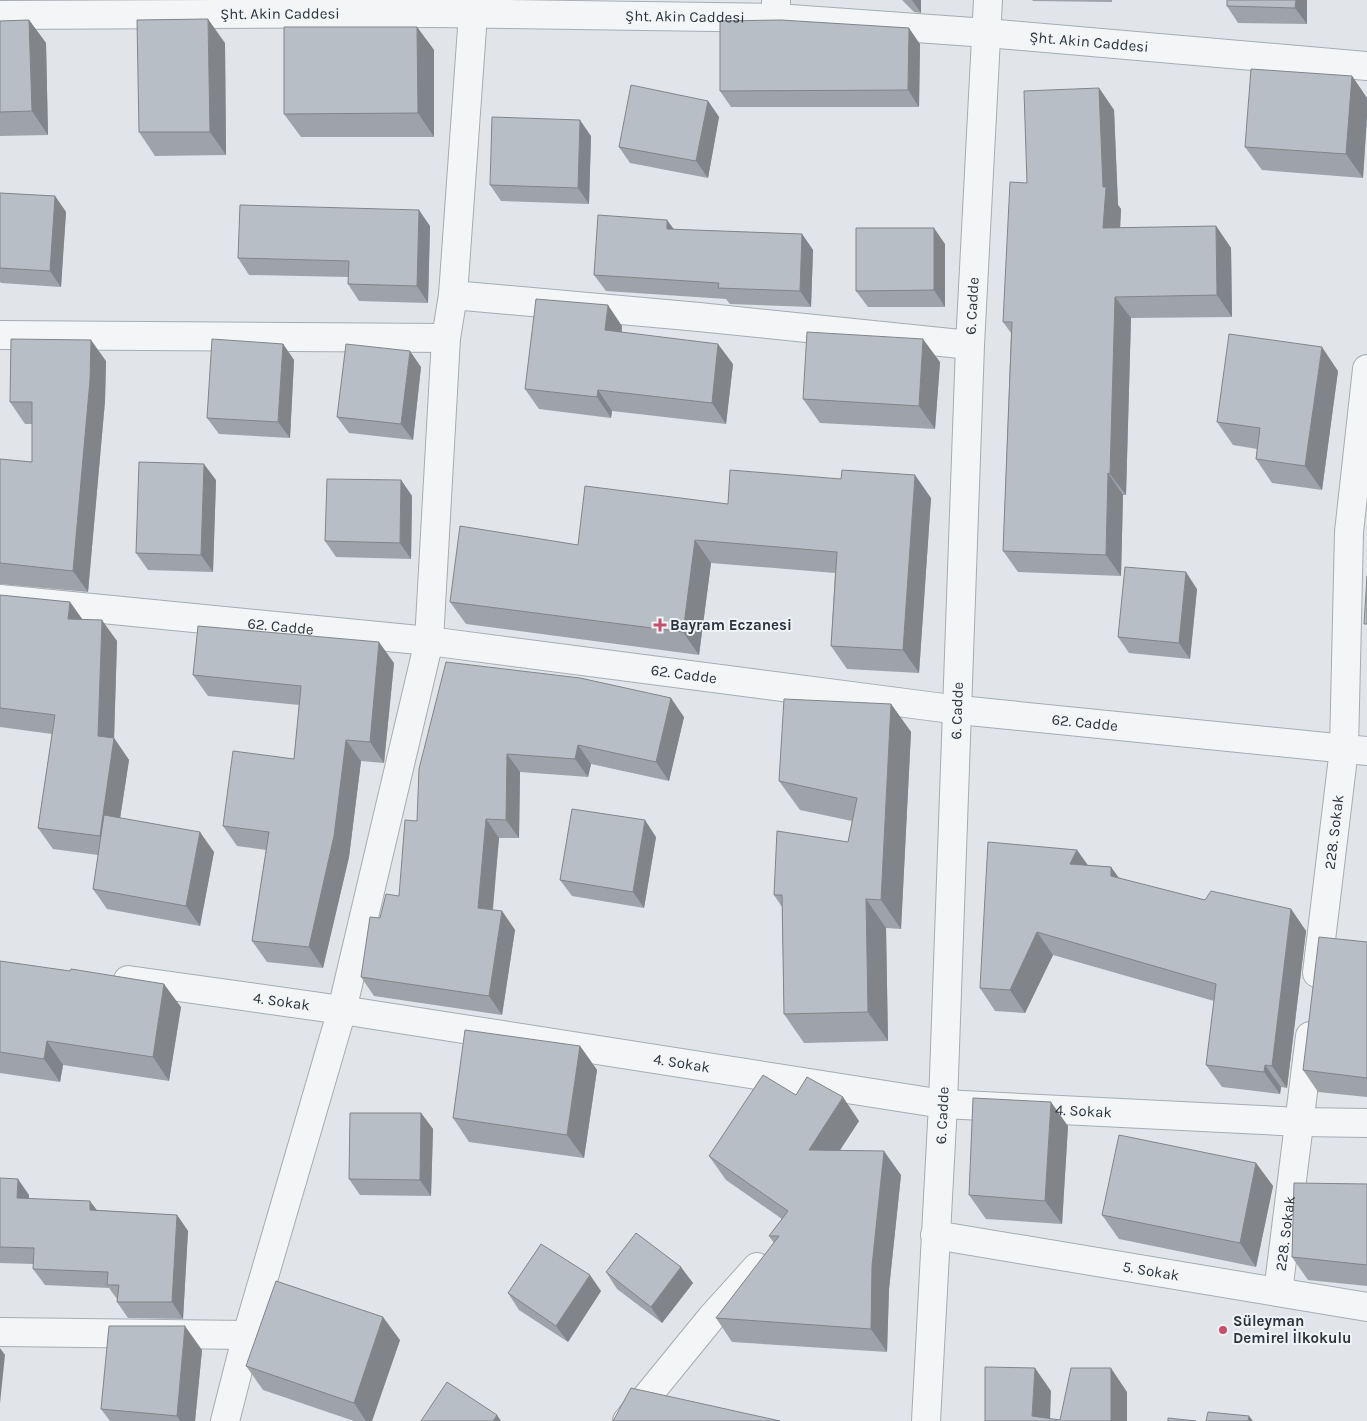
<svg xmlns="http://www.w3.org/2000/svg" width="1367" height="1421" font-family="Karla,sans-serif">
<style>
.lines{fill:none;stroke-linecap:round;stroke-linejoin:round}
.minor-casing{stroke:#a6acb3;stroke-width:30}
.tertiary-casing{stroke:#a6acb3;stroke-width:30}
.minor{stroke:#f3f5f7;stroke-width:28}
.tertiary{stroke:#f3f5f7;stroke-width:28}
.wall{fill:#9ea3a9}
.shaded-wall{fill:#81858a}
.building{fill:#b8bec5;stroke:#81858a}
.poi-dot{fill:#c54f6c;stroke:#f0f3f6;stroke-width:2}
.labels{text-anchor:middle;stroke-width:4;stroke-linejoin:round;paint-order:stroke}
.street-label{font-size:15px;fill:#2a343f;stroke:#f0f3f6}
.poi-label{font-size:15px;font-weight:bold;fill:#2a343f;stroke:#f0f3f6;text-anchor:start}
</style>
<rect width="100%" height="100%" fill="#e1e5e9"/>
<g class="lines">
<g class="minor-casing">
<g id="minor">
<path d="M776,0V18"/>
<path d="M453,295L699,317L970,345"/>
<path d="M0,335L446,338"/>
<path id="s1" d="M1317,973L1344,749L1349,532L1367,369"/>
<path id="s2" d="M128,980L342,1010L943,1104L1300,1122L1367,1123"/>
<path id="s3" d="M935,1235L1367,1307"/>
<path id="s4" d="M1278,1292L1310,1036"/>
<path d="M0,1332L247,1335"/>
<path d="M225,1421L247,1335L342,1010L429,641L446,338L453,295L473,14"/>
<path d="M627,1421L711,1318L757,1267"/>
</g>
</g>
<g class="tertiary-casing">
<g id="tertiary">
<path id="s5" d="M0,15L433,13L776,18L987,33L1367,66"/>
<path id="s6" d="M0,599L429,641L959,710L1367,751"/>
<path id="s7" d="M926,1421L943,1104L970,345L988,0"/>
</g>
</g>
<use href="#minor" class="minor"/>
<use href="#tertiary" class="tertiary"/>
</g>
<g class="wall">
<path d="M902,0H921V13L914,12Z"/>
<path d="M1032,0H1112V2L1033,1Z"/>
<path d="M1307,0V24L1238,23L1227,6Z"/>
<path d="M29,20L46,43L48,135L0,136V21Z"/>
<path d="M417,27L434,50V137H301L284,114Z"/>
<path d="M225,43L226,155L155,156L139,132Z"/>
<path d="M920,44L919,107H731L720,91Z"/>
<path d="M1352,76L1367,98V116L1363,178L1262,170L1245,147Z"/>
<path d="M1099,88L1114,110L1118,205L1121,209L1120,228L1216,226L1231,248L1232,317L1131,318L1126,495H1123L1121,576L1018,572L1003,551L1011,333L1003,322Z"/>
<path d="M708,101L719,117L708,178L630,163L619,147Z"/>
<path d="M591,136L589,204L501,201L490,185Z"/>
<path d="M0,193L55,196L66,212L61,287L1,283L0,282Z"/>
<path d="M430,226L428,303L359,301L348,284V277L249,275L238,258Z"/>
<path d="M674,230L802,234L813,250L811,307L730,304L726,299L606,291L594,275Z"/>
<path d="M945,244V307H868L856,291Z"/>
<path d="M622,326V332L733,364L726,424L612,411L611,418L539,409L525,389Z"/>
<path d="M283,344L294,360L290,438L219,434L207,418Z"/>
<path d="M106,361L105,401L88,592L0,584V459L32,462V424H25L10,402Z"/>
<path d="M940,362L935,429L820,423L803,399Z"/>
<path d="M421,367L413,440L349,433L337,417Z"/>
<path d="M1338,371L1322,490L1272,483L1256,459L1257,449L1233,445L1217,422Z"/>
<path d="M216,480L213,572L148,570L136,553Z"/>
<path d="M401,480L412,496L411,559L336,557L325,541Z"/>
<path d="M931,498L919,673L847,669L831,646L835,573L711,563L699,655L466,624L450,602L578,545L728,504Z"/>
<path d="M1197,589L1190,659L1129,653L1118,637Z"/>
<path d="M0,595L70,602L82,619L117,641L114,738L129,760L120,818L214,852L200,926L107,909L93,889L98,855L53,849L38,828L52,734L0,727Z"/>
<path d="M446,662L684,717L669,781L591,764L588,777L520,772L519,838H499L493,910L502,911L515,930L502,1015L374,996L361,977L380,918L399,896L417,821Z"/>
<path d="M394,663L384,763L361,761L349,857L323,968L267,962L252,941L266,850L237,846L223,826L294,759L299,705L208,696L193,675Z"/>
<path d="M891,704L911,732L901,929L886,928L888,1041L804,1043L784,1014L782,907L774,895L848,842L852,821L800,810L779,781Z"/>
<path d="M656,837L644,908L572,896L560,880Z"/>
<path d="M1077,850L1088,865L1111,867L1119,879L1205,900L1291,909L1306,931L1287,1088L1281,1087L1280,1094L1222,1087L1206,1065L1214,1001L1053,955L1025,1013L995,1011L980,988Z"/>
<path d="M1367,942V1097L1318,1092L1303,1070Z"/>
<path d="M0,961L181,1007L169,1081L63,1065L60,1082L0,1073Z"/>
<path d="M580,1046L597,1070L584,1158L469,1142L453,1118Z"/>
<path d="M796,1095L859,1121L840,1150L901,1175L889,1289L887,1352L732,1342L716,1318L774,1243L769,1236L782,1219L726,1180L709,1156Z"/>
<path d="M421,1113L433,1129L431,1196L360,1195L349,1179Z"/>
<path d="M1068,1126L1062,1224L986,1219L969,1195Z"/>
<path d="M1256,1163L1273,1186L1256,1267L1119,1239L1102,1215Z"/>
<path d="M0,1178L29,1195V1198L97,1210L177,1215L188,1231L183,1319L128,1318L117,1302V1299L109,1288L45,1285L33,1269V1264L0,1263Z"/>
<path d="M1367,1184V1286L1308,1280L1292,1257Z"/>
<path d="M606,1272L693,1283L662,1323L617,1289Z"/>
<path d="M601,1291L568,1342L519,1310L508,1293Z"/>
<path d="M400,1340L372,1421H354L263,1390L246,1366Z"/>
<path d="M202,1350L195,1421H110L101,1409Z"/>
</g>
<g class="shaded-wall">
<path d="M912,0H921V13Z"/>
<path d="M1296,0H1307V24L1295,8Z"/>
<path d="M208,19L225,43L226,155L210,132Z"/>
<path d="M29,20L46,43L48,135L32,111Z"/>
<path d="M417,27L434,50V137L418,113Z"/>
<path d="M909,28L920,44L919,107L908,90Z"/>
<path d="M1352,76L1367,98V116L1363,178L1346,154Z"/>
<path d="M1099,88L1114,110L1118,205L1121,209L1119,250L1103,228V187Z"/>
<path d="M708,101L719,117L708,178L696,161Z"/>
<path d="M580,120L591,136L589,204L578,188Z"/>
<path d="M55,196L66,212L61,287L50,271Z"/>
<path d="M419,210L430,226L428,303L417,286Z"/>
<path d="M667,220L679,236L667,229Z"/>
<path d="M1216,226L1231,248L1232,317L1217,295Z"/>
<path d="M934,228L945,244V307L934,290Z"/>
<path d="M802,234L813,250L811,307L800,291Z"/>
<path d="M1115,297L1131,318L1126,495L1110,474Z"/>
<path d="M608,305L622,326L619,351L605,330Z"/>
<path d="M923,339L940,362L935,429L919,406Z"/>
<path d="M91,340L106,361L105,401L88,592L73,571Z"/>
<path d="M283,344L294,360L290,438L278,422Z"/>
<path d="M718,344L733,364L726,424L712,403Z"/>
<path d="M1322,347L1338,371L1322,490L1305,466Z"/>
<path d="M410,351L421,367L413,440L401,424Z"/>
<path d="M598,390L612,411L611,418L597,397Z"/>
<path d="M204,464L216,480L213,572L201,555Z"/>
<path d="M1108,473L1123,495L1121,576L1106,555Z"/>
<path d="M915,475L931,498L919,673L903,650Z"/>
<path d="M401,480L412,496L411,559L400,543Z"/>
<path d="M695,540L711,563L699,655L683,632Z"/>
<path d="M1186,572L1197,589L1190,659L1179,643Z"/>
<path d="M70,602L85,623L68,619Z"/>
<path d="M102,620L117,641L114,740V738L129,760L114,858L100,836L98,736Z"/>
<path d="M379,642L394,663L384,763L370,742Z"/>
<path d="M671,698L684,717L669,781L656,762Z"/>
<path d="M891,704L911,732L901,929L881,900Z"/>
<path d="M346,740L361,761L349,857L323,968L309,947Z"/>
<path d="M578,745L591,764L588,777L575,759Z"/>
<path d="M507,754L520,772L519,838L506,820Z"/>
<path d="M486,819L499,838L491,926L478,908Z"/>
<path d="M645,820L656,837L644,908L633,892Z"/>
<path d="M200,832L214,852L200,926L186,906Z"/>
<path d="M1077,850L1092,872L1070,864Z"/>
<path d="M1111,867L1127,889L1111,876Z"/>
<path d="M866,899L886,928L888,1041L868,1012Z"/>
<path d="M1291,909L1306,931L1287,1088L1272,1066Z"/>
<path d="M502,911L515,930L502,1015L489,996Z"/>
<path d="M1037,932L1053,955L1025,1013L1010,990Z"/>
<path d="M164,984L181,1007L169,1081L153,1057Z"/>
<path d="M47,1041L63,1065L60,1082L44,1059Z"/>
<path d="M580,1046L597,1070L584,1158L567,1135Z"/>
<path d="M1265,1065L1281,1087L1280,1094L1264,1072Z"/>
<path d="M843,1097L859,1121L825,1173L809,1150Z"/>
<path d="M1051,1102L1068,1126L1062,1224L1045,1201Z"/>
<path d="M421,1113L433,1129L431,1196L420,1180Z"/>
<path d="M884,1151L901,1175L889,1289L887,1352L871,1329L872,1266Z"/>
<path d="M1256,1163L1273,1186L1256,1267L1240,1243Z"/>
<path d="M18,1179L29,1195L28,1214L17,1198Z"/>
<path d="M90,1201L102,1217L90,1210Z"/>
<path d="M177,1215L188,1231L183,1319L172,1302Z"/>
<path d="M681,1267L693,1283L662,1323L651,1307Z"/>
<path d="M590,1275L601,1291L568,1342L556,1326Z"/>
<path d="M383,1317L400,1340L372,1421H366L354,1403Z"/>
<path d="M185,1326L202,1350L195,1421H180L177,1416Z"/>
<path d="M0,1348L5,1355L0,1403Z"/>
<path d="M1035,1368L1051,1391L1050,1421L1032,1416Z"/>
<path d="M1111,1368L1127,1392V1421H1111Z"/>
<path d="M497,1415L501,1421H493Z"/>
<path d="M1249,1416L1253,1421H1248Z"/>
</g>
<g class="building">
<path d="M1227,0H1296L1295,8L1227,6Z"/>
<path d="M208,19L210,132H139L137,20Z"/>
<path d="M29,20L32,111L0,112V21Z"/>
<path d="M781,20L909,28L908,90L720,91V21Z"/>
<path d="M284,27H417L418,113L284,114Z"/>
<path d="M1251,69L1352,76L1346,154L1245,147Z"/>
<path d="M631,85L708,101L696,161L619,147Z"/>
<path d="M1099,88L1103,187H1106L1103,228L1216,226L1217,295L1115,297L1110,474L1108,473L1106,555L1003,551L1012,322H1003L1010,182L1027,183L1024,91Z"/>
<path d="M492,117L580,120L578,188L490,185Z"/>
<path d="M0,193L55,196L50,271L0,268Z"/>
<path d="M240,205L419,210L417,286L348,284L349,261L238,258Z"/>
<path d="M598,215L667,220V229L802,234L800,291L718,288L719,283L594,275Z"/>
<path d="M856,228H934V290L856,291Z"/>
<path d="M536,299L608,305L605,330L718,344L712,403L598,390L597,397L525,389Z"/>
<path d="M807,332L923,339L919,406L803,399Z"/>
<path d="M1229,334L1322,347L1305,466L1256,459L1260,428L1217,422Z"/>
<path d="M11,339L91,340L90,380L73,571L0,563V459L32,462V402H10Z"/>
<path d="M212,339L283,344L278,422L207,418Z"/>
<path d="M346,344L410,351L401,424L337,417Z"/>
<path d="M139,462L204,464L201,555L136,553Z"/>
<path d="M730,470L841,479L842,470L915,475L903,650L831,646L837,552L695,540L683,632L450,602L460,526L578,545L585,486L728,504Z"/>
<path d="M327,479L401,480L400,543L325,541Z"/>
<path d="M1125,567L1186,572L1179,643L1118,637Z"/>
<path d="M1367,576V624H1364Z"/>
<path d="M0,595L70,602L68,619L102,620L98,736L114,738L100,836L38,828L55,715L0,708Z"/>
<path d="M198,626L379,642L370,742L346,740L334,836L309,947L252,941L269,832L223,826L233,751L294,759L301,686L193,675Z"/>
<path d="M446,662L580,678L671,698L656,762L578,745L575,759L507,754L506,820L486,819L478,908L502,911L489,996L361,977L370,917L380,918L386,894L399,896L405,820L417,821L419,769Z"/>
<path d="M784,699L891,704L881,900L866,899L868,1012L784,1014L782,895H774L777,831L848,842L857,798L779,781Z"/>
<path d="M572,809L645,820L633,892L560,880Z"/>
<path d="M104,815L200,832L186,906L93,889Z"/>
<path d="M988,842L1077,850L1070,864L1111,867V876L1205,900L1211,891L1291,909L1272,1066L1265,1065L1264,1072L1206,1065L1216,984L1037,932L1010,990L980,988Z"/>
<path d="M1319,937L1367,942V1078L1303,1070Z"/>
<path d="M0,961L70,971L71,969L164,984L153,1057L47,1041L44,1059L0,1052Z"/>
<path d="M465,1030L580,1046L567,1135L453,1118Z"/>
<path d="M763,1075L796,1095L807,1077L843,1097L809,1150L884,1151L872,1266L871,1329L716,1318L779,1236H769L788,1211L709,1156Z"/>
<path d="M973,1098L1051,1102L1045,1201L969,1195Z"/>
<path d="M350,1113H421L420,1180L349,1179Z"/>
<path d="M1119,1135L1256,1163L1240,1243L1102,1215Z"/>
<path d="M0,1178L18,1179L17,1198L90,1201V1210L177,1215L172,1302H117L119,1285H107L108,1272L33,1269L34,1248L0,1247Z"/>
<path d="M1294,1183L1367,1184V1265L1292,1257Z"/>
<path d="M636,1233L681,1267L651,1307L606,1272Z"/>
<path d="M541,1244L590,1275L556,1326L508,1293Z"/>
<path d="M276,1281L383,1317L354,1403L246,1366Z"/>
<path d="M109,1326H185L177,1416L101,1409Z"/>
<path d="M985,1367L1035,1368L1032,1416L1060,1420L1071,1368H1111V1421H985Z"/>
<path d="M447,1382L497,1415L493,1421H421Z"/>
<path d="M631,1388L780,1421H613Z"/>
<path d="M1208,1412L1249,1416L1248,1421H1206Z"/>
<path d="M1168,1418L1196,1421H1168Z"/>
</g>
<g class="poi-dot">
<path d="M657.5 617.5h5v5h5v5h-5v5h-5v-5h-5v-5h5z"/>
<circle cx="1223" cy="1330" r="5"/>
</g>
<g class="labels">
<g class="street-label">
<text dy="5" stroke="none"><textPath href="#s5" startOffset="280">Şht. Akin Caddesi</textPath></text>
<text dy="5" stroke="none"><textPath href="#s5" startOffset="685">Şht. Akin Caddesi</textPath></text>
<text dy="5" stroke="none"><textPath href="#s5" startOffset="1090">Şht. Akin Caddesi</textPath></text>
<text dy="5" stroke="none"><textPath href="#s7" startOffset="1116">6. Cadde</textPath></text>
<text dy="5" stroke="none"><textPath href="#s6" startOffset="282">62. Cadde</textPath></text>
<text dy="5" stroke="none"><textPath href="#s6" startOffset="688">62. Cadde</textPath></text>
<text dy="5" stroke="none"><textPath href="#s7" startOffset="711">6. Cadde</textPath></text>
<text dy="5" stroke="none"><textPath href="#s6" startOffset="1092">62. Cadde</textPath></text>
<text dy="5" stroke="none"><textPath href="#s1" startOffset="142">228. Sokak</textPath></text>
<text dy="5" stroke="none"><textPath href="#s2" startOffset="155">4. Sokak</textPath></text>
<text dy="5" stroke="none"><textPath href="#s2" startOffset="560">4. Sokak</textPath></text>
<text dy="5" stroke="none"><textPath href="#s2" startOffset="965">4. Sokak</textPath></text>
<text dy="5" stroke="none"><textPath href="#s7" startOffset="306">6. Cadde</textPath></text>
<text dy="5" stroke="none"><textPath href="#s4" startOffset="59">228. Sokak</textPath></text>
<text dy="5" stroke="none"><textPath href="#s3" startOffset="219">5. Sokak</textPath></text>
</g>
<g class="poi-label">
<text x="670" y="630">Bayram Eczanesi</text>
<text x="1233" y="1326">Süleyman<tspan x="1233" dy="17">Demirel İlkokulu</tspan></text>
</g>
</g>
</svg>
